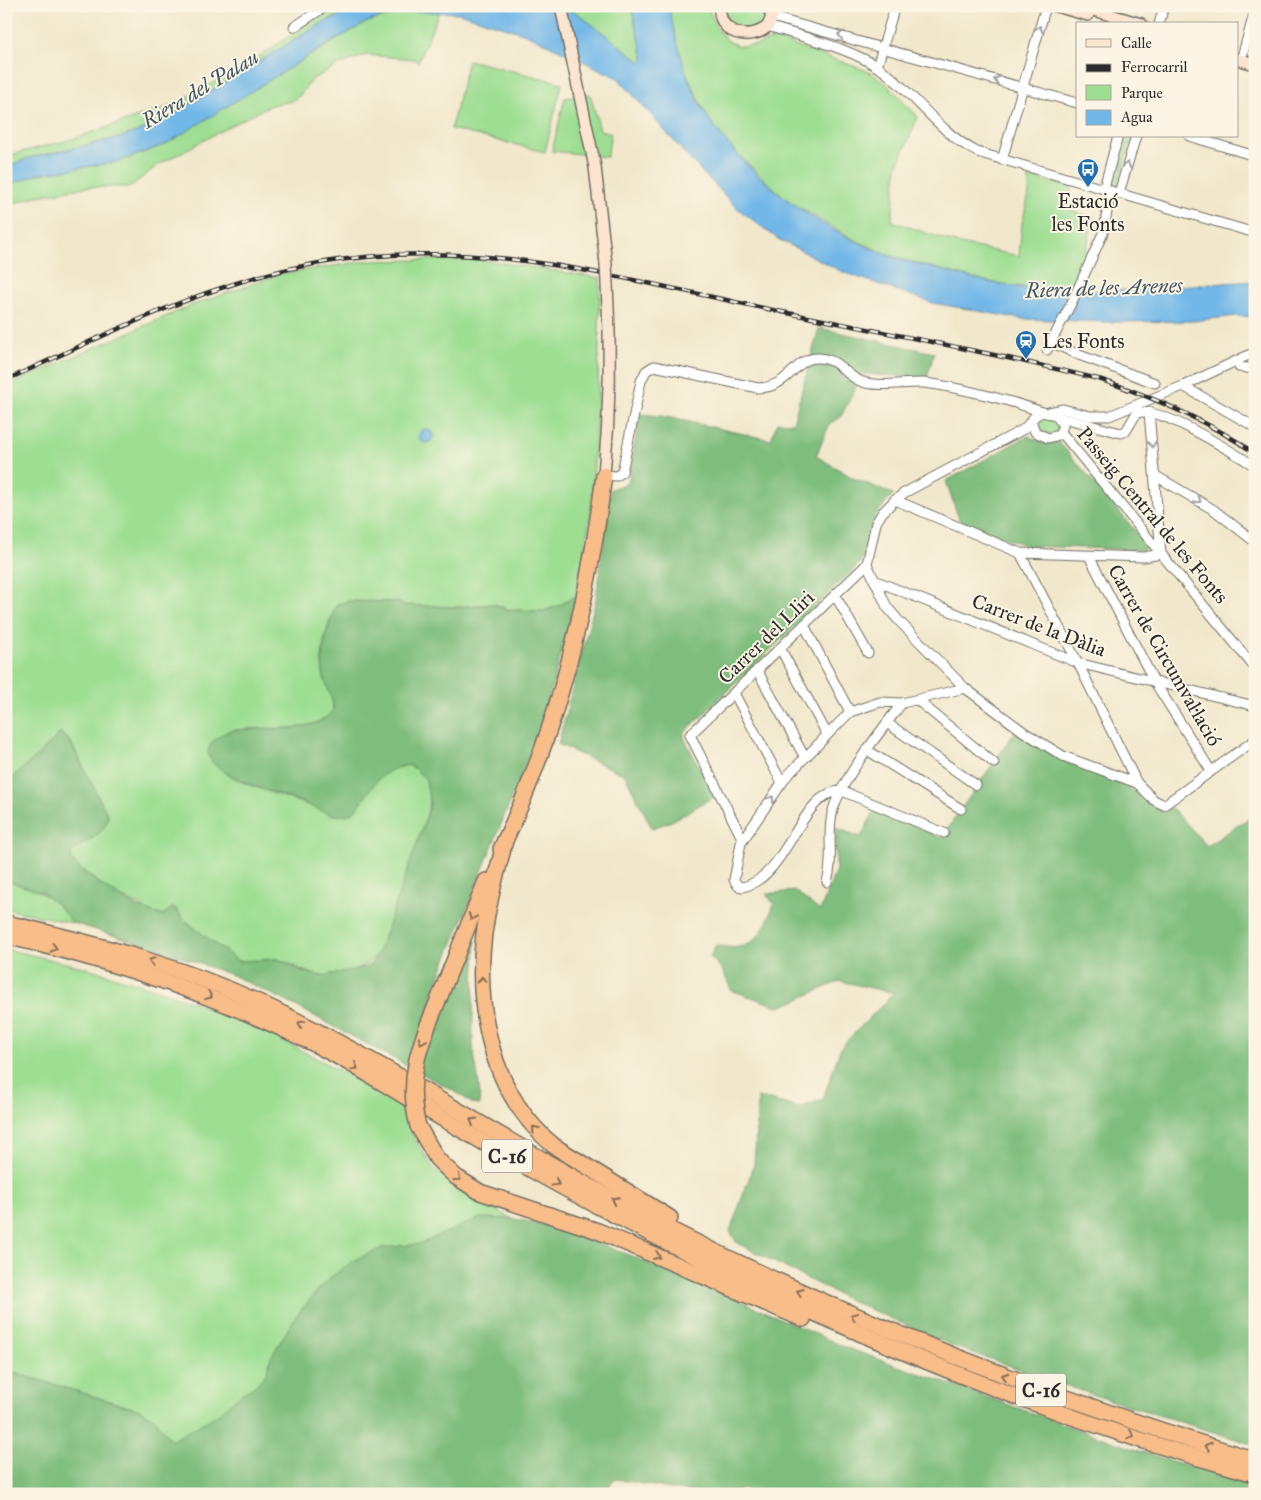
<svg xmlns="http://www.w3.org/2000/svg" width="1261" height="1500" font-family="'IM FELL Great Primer',serif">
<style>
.green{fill:#9ede93;stroke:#64845f}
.forest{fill:#7ebd7d;stroke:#547454}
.water{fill:#71b7e8;stroke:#4e718a}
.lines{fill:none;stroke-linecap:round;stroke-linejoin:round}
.street-casing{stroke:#706d63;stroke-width:11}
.secondary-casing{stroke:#706d63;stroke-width:14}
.highway-casing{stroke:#706d63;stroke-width:18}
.street{stroke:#fff;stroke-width:9}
.secondary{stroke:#fce5d0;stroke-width:11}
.highway{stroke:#f8bd89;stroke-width:15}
.rail-casing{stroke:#2b2b2b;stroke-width:4.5}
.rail{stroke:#fcf5e5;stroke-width:2.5;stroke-dasharray:8;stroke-linecap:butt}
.secondary-bridge-casing{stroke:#706d63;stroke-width:14;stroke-linecap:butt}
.highway-bridge-casing{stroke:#706d63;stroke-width:18;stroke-linecap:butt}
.secondary-bridge{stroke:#fce5d0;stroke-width:11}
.highway-bridge{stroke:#f8bd89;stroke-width:15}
.oneway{stroke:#a0a0a0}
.oneway2{stroke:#876d55}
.labels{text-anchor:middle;stroke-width:4;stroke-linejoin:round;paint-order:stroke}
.shield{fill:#fcf5e5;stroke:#6a6863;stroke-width:1}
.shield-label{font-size:19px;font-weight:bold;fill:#2b2b2b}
.poi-label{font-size:20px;fill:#2b2b2b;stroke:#fcf5e5}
.street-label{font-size:20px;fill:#2b2b2b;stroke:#fcf5e5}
.water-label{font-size:21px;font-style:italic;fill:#405564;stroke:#fcf5e5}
</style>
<rect width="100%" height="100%" fill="#fcf5e5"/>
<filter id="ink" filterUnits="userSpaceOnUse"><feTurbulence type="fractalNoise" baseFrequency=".02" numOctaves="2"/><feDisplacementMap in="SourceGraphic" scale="10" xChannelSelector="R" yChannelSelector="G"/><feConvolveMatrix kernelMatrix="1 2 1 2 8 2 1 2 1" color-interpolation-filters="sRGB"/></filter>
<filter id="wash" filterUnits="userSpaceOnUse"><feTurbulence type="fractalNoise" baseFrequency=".0096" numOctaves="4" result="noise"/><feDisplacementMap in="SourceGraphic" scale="20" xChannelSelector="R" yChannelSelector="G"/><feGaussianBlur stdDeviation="1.12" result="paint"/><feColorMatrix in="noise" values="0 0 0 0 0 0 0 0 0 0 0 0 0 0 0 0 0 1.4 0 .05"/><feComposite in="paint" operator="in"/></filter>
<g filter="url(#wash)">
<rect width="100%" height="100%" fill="#f1e8cc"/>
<g class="green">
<path d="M349,6H368L325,21L155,125L122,137L29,158L6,167V156L69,140L168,107L245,66L321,15Z"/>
<path d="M556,6H631L644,59L641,62C611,42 591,17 556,6Z"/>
<path d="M668,6H707L717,29L728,41L738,46L757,45L775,39L865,70C886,80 902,100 918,117L897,167L892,221L955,243L1019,256L1022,224L1029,194V177L1072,187L1066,209L1094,218L1082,264L1072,290L1011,286L975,279L891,256L851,238L787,200L734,151L708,118L681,62Z"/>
<path d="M725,6H763L766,10L767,21L753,31C736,27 726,25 725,6Z"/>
<path d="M406,11L439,12L418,62L414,59L366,55L339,65L312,79L300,95L292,101L271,105L228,127L158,165L130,187H86L33,197L6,206V186L38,174L118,162L161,146L364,23Z"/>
<path d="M468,60L562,83L545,152L451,129Z"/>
<path d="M590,94L600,130L611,134L607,157L552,151L565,98Z"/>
<path d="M1121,136H1132L1117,188L1107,185Z"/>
<path d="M479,259L600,278L598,394L591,512L576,596L558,606L543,611L507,609L494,604L453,607L403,605L397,602L350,601L337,604C327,625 318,654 324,677C327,689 334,698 333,711C300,746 243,711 210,745L227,774L244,783L333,814L352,813L377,779L391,769L408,765L414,768L426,780L430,793L427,817L379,951C370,969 334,979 315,975C303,972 287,960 276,959C265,958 249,965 238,961C224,956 183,919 174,907L163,915L150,913L140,905L117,896L75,865L71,859V852C87,840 101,837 108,816L70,741L60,733L30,764L6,782V386L190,306L280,274L366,261Z"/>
<path d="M1043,416L1056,420L1059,426L1056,432L1049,434L1038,429L1036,423Z"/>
<path d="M6,881C39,888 52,897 73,923L6,909Z"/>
<path d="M6,949L87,968L151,988L214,1009L278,1038L400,1103L415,1139L433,1168L477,1201L529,1227L266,1385L171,1446L6,1375Z"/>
</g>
<g class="forest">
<path d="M819,328L934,353L927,378L863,374L840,418L830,423L816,456L855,479L893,494L875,516L863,557L858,565L684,733V738L715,796L672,821L652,828L625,775L558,744L596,599L611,489L628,483L640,414L662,416L771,440L777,422L793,423Z"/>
<path d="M1028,436L1046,444L1059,442L1145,542L1146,547L1142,550L1028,546L960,522L946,481Z"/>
<path d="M576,596L543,721L432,994L436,1001L470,944L476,940C475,974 472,1010 473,1044C474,1064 482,1085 479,1105L473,1104L456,1092L294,1005L232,975L150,946L73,923L59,906L42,892L6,881V782L39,755L60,733L70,741L108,816C106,835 84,842 71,852V859C83,876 143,914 163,915L173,907L185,921L238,961L278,959L302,971L322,976L366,967L372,963L379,951L430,806L426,780L414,768L408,765C367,771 367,810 346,815C331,819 313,805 299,801C282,795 171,767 221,735C231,728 243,730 254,729C281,727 313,733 333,711C334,698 327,689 324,677C318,654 328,625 337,604L350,601L397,602L403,605L453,607L494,604L507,610L543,611L558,606Z"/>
<path d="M1015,732L1064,761L1125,785L1159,811L1172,808L1207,846L1255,814V1445L1091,1394L953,1346L847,1299L737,1243L730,1231L754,1165L758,1097L800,1108L823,1099L841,1047L894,993L840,981L780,1007L731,990L722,969L710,957L716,945C753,955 763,934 774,904L766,894L795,891L820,911L836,870V828L861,837L876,808L941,838Z"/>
<path d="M480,1218L515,1219L563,1229L716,1290L847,1348L1151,1455L1255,1485V1494H750L744,1488C710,1500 653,1485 616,1479L607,1488L581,1494H6V1370L143,1411L156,1420L171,1441L217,1415L241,1394L255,1386L266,1374L271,1357L296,1316L327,1280L353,1261L382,1248L419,1244Z"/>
</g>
<g class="water">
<path d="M368,6H556L577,13L641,62L644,59L631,6H668C678,45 686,85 709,119C753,182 819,229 890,256C906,262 924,265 941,270C976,280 1011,288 1048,290C1117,294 1186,285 1255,281V317L1236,316L1194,321L1110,322L1023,319L933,303L843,272L778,239L737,208L689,158L618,78L526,34L459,13L406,11L369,21L335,40L166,144L118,162L38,174L6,186V167L29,158L122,137L155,125L326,21Z"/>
<circle cx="426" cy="436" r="7"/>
</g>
</g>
<g filter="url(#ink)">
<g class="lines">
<g class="street-casing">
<g id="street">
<path d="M772,17L1077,103"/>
<path d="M1159,24L1164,6"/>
<path d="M768,26C805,38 855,49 885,72C918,98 939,132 977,152L1255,233"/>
<path d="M294,27L326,6"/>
<path d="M1243,53L1255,11"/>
<path d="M877,67L895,6"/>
<path d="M1189,136L1255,156"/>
<path d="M1002,160L1046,6"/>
<path d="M1104,188L1118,136"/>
<path d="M1119,193L1136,136"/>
<path d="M1051,342L1079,355L1155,383"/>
<path d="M1047,350L1072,302L1103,233L1111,191"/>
<path d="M1239,367L1255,369"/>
<path d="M1183,386L1255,427"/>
<path d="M1049,412L1063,409L1090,416H1109L1183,386L1255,352"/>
<path d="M1059,417L1121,433L1126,431L1136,414C1155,402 1235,454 1255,466"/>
<path d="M1032,423L1035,432L1048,438L1059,435L1063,426L1056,415L1042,412L1035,416L1024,429L904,493L895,500L882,513L876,523L867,564L887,607L899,621L965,688L1024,732L1063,756L1137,783"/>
<path d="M1061,432L1255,668"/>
<path d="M604,475L617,476L622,472L641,381L646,371L654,366L758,388C791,387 794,358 817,358C841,358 846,379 866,383C885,387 905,382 924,383C957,387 1010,400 1042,412"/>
<path d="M1156,476L1214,510L1255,542"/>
<path d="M895,500L1020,553L1144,557L1161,554L1149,412"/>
<path d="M1020,553L1078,663L1137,783L1154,800L1164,805L1255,740"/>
<path d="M1089,556L1154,681L1211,771"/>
<path d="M874,580L1078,663L1255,706"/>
<path d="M835,595L868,653"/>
<path d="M804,625L850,712"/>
<path d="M780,648L827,734"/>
<path d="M757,670L804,756"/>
<path d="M734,693L782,783"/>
<path d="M917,700L994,763"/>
<path d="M887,723L976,785"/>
<path d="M867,750L961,809"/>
<path d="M944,833L842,791C800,790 789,876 743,887L738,886L734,880L741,843L786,777L850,712L880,702L902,703L965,688"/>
<path d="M743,840L690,735L867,564"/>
<path d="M827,882C834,859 827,837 832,814C839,782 881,731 902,703"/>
</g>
</g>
<g class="secondary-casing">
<g id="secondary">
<path d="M561,6L595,167L606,264"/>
<path d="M720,6C717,34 750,42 768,26L772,17L768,6"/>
<path d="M1056,6L1088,15"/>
<path d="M1080,6L1141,24"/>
<path d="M1237,59L1255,64"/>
<path d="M604,475C610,411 611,348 607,284"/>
</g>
</g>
<g class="highway-casing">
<g id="highway">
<path d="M505,840C501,859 495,877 491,896C470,983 482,1086 554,1146L670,1218"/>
<path d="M501,849C558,730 588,605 604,475"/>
<path d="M6,923C98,944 188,968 273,1009C413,1077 542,1166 681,1235C866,1327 1057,1400 1255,1460"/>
<path d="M6,936C110,960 208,992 304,1039C341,1056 376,1079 411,1100C472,1136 533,1172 596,1205C802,1315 1028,1412 1255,1474"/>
<path d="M440,996L486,881"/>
<path d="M418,1126L437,1159L456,1177L480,1192L598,1231L803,1319"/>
</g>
</g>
<use href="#street" class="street"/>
<use href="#secondary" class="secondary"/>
<use href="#highway" class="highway"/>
<g class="rail-casing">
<path id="rail" d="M6,380C106,335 205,283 314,264C472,235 610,276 763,308C876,331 990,352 1102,380C1156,398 1207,421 1255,453"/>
</g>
<use href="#rail" class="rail"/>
<g class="secondary-bridge-casing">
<path id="secondary-bridge" d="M606,264L607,284"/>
</g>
<g class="highway-bridge-casing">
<path id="highway-bridge" d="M418,1126C405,1077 421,1041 440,996"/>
</g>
<use href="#secondary-bridge" class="secondary-bridge"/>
<use href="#highway-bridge" class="highway-bridge"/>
</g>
<defs><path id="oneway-chevron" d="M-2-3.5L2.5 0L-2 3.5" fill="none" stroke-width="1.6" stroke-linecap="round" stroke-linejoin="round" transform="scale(1.25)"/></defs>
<g class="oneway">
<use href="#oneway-chevron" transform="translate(1039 29) rotate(-74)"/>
<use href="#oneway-chevron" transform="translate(841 35) rotate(-165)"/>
<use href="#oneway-chevron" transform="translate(997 80) rotate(-164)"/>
<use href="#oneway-chevron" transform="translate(1127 165) rotate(-74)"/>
<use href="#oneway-chevron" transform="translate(1152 444) rotate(84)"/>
<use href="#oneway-chevron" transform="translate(1198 500) rotate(32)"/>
<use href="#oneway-chevron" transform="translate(771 799) rotate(-56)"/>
</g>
<g class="oneway2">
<use href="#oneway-chevron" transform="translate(472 917) rotate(112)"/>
<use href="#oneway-chevron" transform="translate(54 948) rotate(14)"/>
<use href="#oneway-chevron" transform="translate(152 961) rotate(-162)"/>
<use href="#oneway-chevron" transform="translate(482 980) rotate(-91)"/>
<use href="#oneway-chevron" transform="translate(209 996) rotate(22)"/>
<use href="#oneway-chevron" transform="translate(301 1024) rotate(-153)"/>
<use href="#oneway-chevron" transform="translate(422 1041) rotate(109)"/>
<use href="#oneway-chevron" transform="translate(355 1067) rotate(30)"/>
<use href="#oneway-chevron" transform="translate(473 1121) rotate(-150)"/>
<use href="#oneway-chevron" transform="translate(535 1129) rotate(-132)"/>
<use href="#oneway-chevron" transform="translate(458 1178) rotate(36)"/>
<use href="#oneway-chevron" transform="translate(556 1183) rotate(29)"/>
<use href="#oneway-chevron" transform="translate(615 1200) rotate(-152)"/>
<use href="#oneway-chevron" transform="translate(657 1256) rotate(23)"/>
<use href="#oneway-chevron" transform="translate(800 1292) rotate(-155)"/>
<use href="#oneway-chevron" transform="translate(854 1316) rotate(-156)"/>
<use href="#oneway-chevron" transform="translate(1005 1376) rotate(-160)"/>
<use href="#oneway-chevron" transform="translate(1131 1435) rotate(19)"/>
<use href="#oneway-chevron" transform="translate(1208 1446) rotate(-163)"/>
</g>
</g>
<defs>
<g id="bus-pin" transform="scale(1.125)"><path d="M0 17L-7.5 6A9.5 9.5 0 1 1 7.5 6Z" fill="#1f6fb2" stroke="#fcf5e5"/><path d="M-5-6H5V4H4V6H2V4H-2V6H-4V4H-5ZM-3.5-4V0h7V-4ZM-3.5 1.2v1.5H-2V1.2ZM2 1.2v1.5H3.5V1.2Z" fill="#fff"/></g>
<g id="station-pin" transform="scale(1.125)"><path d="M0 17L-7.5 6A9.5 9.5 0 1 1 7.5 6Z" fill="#1f6fb2" stroke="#fcf5e5"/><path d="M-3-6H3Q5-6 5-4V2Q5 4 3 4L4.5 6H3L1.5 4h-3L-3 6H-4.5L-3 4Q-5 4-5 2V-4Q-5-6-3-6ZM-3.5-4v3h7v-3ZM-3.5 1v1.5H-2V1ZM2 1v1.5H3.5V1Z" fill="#fff"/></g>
</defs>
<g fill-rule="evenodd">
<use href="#bus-pin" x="1088" y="169"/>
<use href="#station-pin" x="1026" y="341"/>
</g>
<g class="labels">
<g class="shield">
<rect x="482" y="1139.5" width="50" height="33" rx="4"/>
<rect x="1016" y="1373.5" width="50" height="33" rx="4"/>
</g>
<g class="shield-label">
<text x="507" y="1163">C-16</text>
<text x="1041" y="1397">C-16</text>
</g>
<g class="poi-label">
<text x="1088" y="208">Estació<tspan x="1088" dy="23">les Fonts</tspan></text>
<text x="1042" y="348" text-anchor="start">Les Fonts</text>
</g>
<g class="street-label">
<text transform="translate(1153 515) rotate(50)" y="7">Passeig Central de les Fonts</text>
<text transform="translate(1039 625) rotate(21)" y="7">Carrer de la Dàlia</text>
<text transform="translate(766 637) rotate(-44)" y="7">Carrer del Lliri</text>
<text transform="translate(1165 655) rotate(60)" y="7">Carrer de Circumval·lació</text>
</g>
<g class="water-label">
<text transform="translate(200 89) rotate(-31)" y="7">Riera del Palau</text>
<text transform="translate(1104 288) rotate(-2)" y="7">Riera de les Arenes</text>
</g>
</g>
<rect width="1261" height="1500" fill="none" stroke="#fcf5e5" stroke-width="25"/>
<rect x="1076" y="22" width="162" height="115" fill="#fcf5e5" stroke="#a8a49b"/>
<rect x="1086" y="39" width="25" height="8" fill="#fce5d0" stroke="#a8a49b"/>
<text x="1121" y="48" font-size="15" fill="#2b2b2b">Calle</text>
<rect x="1086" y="64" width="25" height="8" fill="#2b2b2b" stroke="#a8a49b"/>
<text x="1121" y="72" font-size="15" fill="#2b2b2b">Ferrocarril</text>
<rect x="1086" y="85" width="25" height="15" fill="#9ede93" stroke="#a8a49b"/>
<text x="1121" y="98" font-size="15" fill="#2b2b2b">Parque</text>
<rect x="1086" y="110" width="25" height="15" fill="#71b7e8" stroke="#a8a49b"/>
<text x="1121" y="122" font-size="15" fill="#2b2b2b">Agua</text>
</svg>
